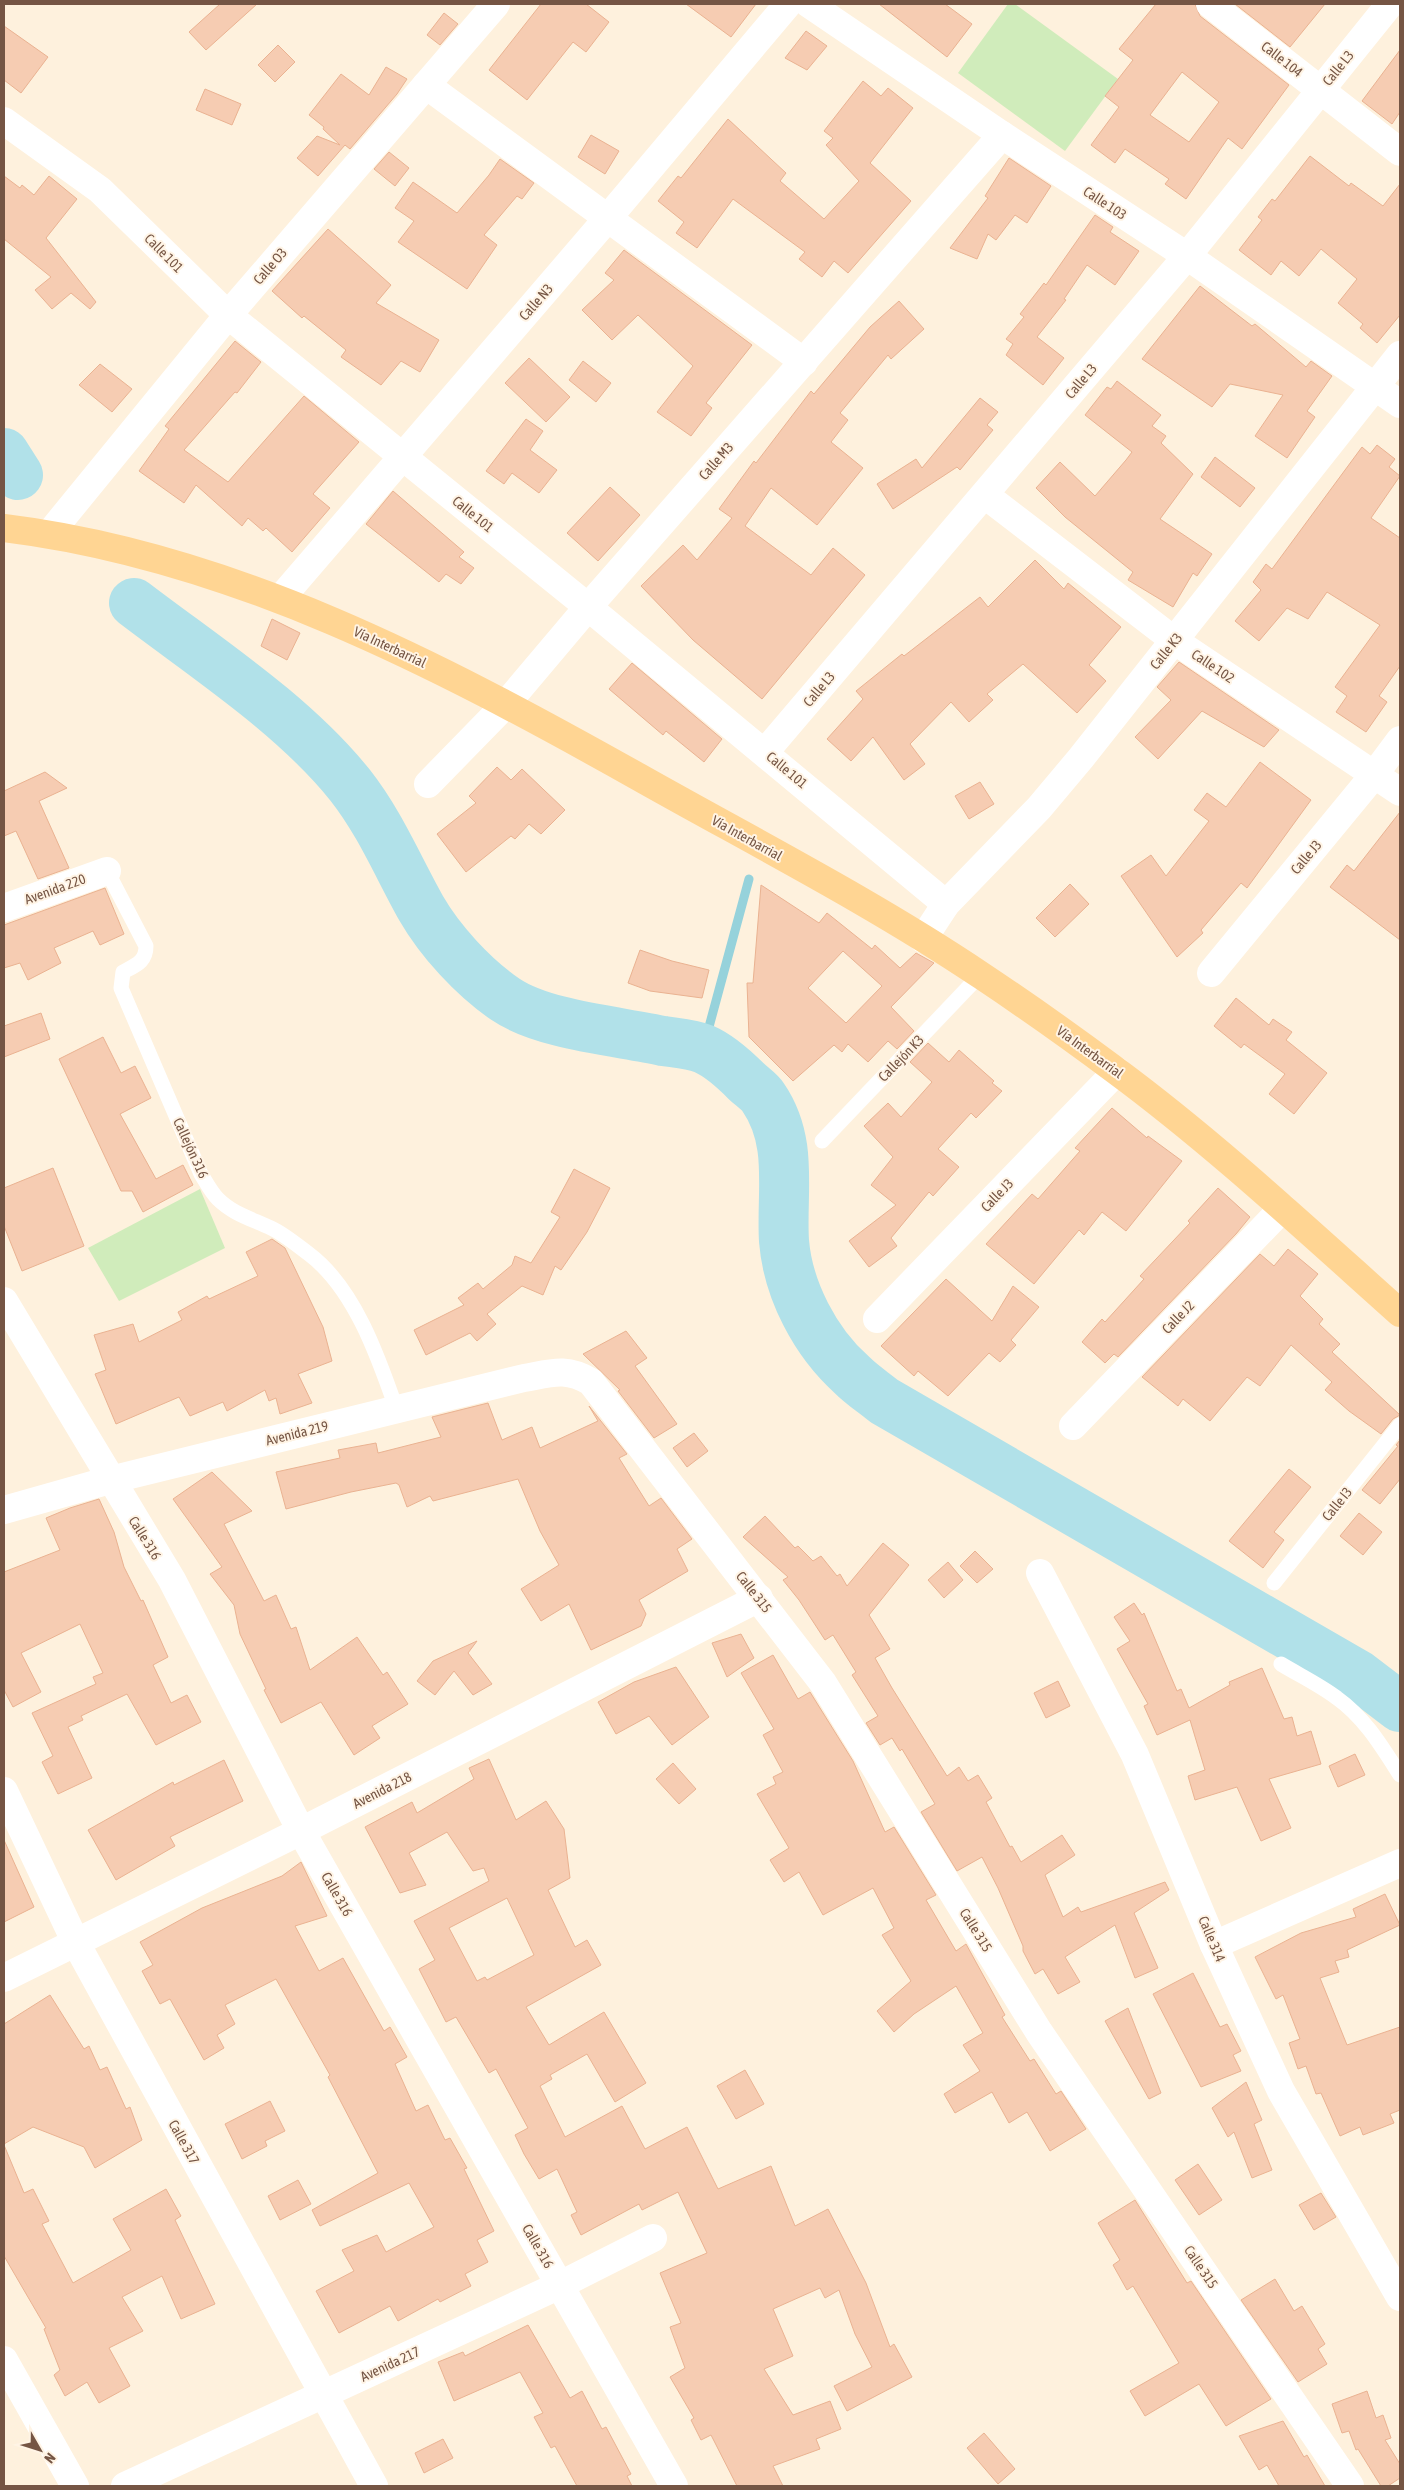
<svg xmlns="http://www.w3.org/2000/svg" width="1404" height="2490" font-family="'Asap Condensed',sans-serif">
<style>
.green{fill:#d0ecbb}
.lines{fill:none;stroke-linecap:round;stroke-linejoin:round}
.stream{stroke:#96d2db;stroke-width:9}
.river{stroke:#b1e1e9;stroke-width:50}
.building{fill:#f6ccb2;stroke:#eab291;fill-rule:evenodd}
.lane{stroke:#fff;stroke-width:15}
.street{stroke:#fff;stroke-width:28}
.primary{stroke:#ffd593;stroke-width:28}
.labels{text-anchor:middle;stroke-width:4;stroke-linejoin:round;paint-order:stroke}
.street-label{font-size:14px;fill:#755544;stroke:#fff4e5}
</style>
<rect width="100%" height="100%" fill="#fef1dd"/>
<g class="green">
<path d="M1008,4H1015L1118,79L1065,151L958,73Z"/>
<path d="M200,1189L225,1248L119,1301L88,1248Z"/>
</g>
<g class="lines">
<path class="stream" d="M703,1049L749,879"/>
<g class="river">
<path d="M4,453L18,475"/>
<path d="M134,603C206,658 293,714 350,785C380,823 398,867 421,908C440,941 473,977 505,999C543,1025 617,1031 663,1041C676,1043 692,1044 704,1049C720,1056 734,1069 746,1081C751,1086 759,1091 763,1097C794,1142 781,1191 784,1241C788,1290 815,1342 852,1375C862,1385 873,1392 884,1401L1358,1675L1400,1707"/>
</g>
</g>
<g class="building">
<path d="M220,4H257L206,50L189,32Z"/>
<path d="M541,4H586L609,22L586,52L573,42L527,100L489,70Z"/>
<path d="M686,4H756L731,37Z"/>
<path d="M879,4H945L972,24L947,57Z"/>
<path d="M1156,4H1195L1200,16L1289,85L1242,149L1228,138L1186,199L1165,184L1169,179L1125,149L1115,163L1091,145L1119,107L1105,96L1133,60L1119,49ZM1182,72L1219,102L1189,142L1150,115Z"/>
<path d="M1235,4H1325L1290,47Z"/>
<path d="M444,13L458,24L440,45L427,35Z"/>
<path d="M4,26L48,57L21,93L4,80Z"/>
<path d="M806,31L827,46L807,70L785,58Z"/>
<path d="M278,45L295,62L275,82L258,65Z"/>
<path d="M1400,50V112L1392,124L1362,101Z"/>
<path d="M386,67L407,79L397,94L350,149L345,145L318,176L297,158L317,136L340,145L323,129L324,127L309,115L341,74L369,95Z"/>
<path d="M863,81L881,96L888,88L913,108L870,163L911,201L848,273L834,261L822,277L799,259L805,252L733,199L697,248L676,233L684,222L658,201L678,176L681,178L728,119L786,173L780,181L824,219L859,181L826,145L833,138L824,131Z"/>
<path d="M205,89L241,104L232,125L196,110Z"/>
<path d="M591,135L619,151L605,174L578,157Z"/>
<path d="M389,152L409,168L395,186L374,169Z"/>
<path d="M1310,156L1349,186L1351,183L1383,206L1400,184V315L1377,343L1360,328L1363,324L1338,303L1357,279L1321,249L1299,276L1281,261L1271,275L1239,250L1262,220L1258,217L1272,199L1275,201Z"/>
<path d="M1009,158L1051,186L1027,223L1015,215L996,240L988,234L977,259L950,248L988,198L985,196Z"/>
<path d="M500,159L534,183L522,199L517,196L484,235L497,245L467,289L398,242L414,221L395,208L413,182L457,213L489,175Z"/>
<path d="M4,176L20,188L22,185L34,195L49,176L77,199L46,238L96,302L90,309L71,293L52,309L35,290L51,277L4,239Z"/>
<path d="M1095,215L1113,227L1110,232L1139,251L1115,285L1087,265L1064,299L1066,300L1037,337L1064,358L1043,385L1006,355L1013,344L1006,339L1024,317L1020,314L1044,283L1046,285Z"/>
<path d="M328,229L391,285L376,303L439,340L420,372L401,361L381,385L341,357L346,350L304,316L302,318L272,291Z"/>
<path d="M624,250L752,345L706,403L712,408L691,436L657,412L693,366L638,315L612,340L582,310L614,280L605,273Z"/>
<path d="M1200,286L1252,326L1255,324L1306,367L1311,361L1332,376L1307,411L1315,417L1287,458L1255,436L1283,395L1230,384L1212,407L1142,359Z"/>
<path d="M899,301L924,329L891,359L888,355L840,413L848,420L831,442L863,468L817,525L771,488L745,526L811,575L833,548L865,575L762,699L693,640L641,586L683,545L697,560L732,518L719,509L754,461L756,463L811,391L814,394L870,327Z"/>
<path d="M235,341L261,362L237,393L235,392L184,450L228,482L304,396L359,442L313,494L330,508L292,552L266,528L263,531L248,518L242,526L196,485L184,503L139,471L169,429L165,426Z"/>
<path d="M529,358L570,397L546,422L505,383Z"/>
<path d="M583,361L611,383L596,402L569,380Z"/>
<path d="M100,364L132,389L112,412L79,385Z"/>
<path d="M1117,381L1161,415L1152,426L1166,436L1161,443L1193,474L1160,519L1212,554L1197,576L1193,573L1173,607L1128,580L1133,572L1065,517L1036,488L1060,462L1095,496L1126,460L1132,452L1085,415L1107,387L1111,389Z"/>
<path d="M980,398L998,412L987,425L993,430L960,470L957,467L893,509L877,484L916,459L922,468Z"/>
<path d="M526,419L543,431L530,450L557,470L539,493L512,473L504,484L486,471Z"/>
<path d="M1377,445L1395,459L1389,467L1400,476L1371,518L1400,538V666L1379,696L1387,702L1366,732L1336,712L1347,696L1335,687L1380,625L1327,592L1308,619L1287,608L1259,641L1235,621L1261,590L1253,582L1266,564L1272,569L1362,447L1370,454Z"/>
<path d="M1215,457L1255,488L1240,507L1201,477Z"/>
<path d="M610,487L640,515L598,561L567,533Z"/>
<path d="M393,491L464,552L459,557L474,568L461,584L446,574L439,582L366,524Z"/>
<path d="M1035,560L1064,589L1068,583L1121,627L1089,665L1106,681L1077,713L1023,664L987,694L993,700L969,722L951,702L910,744L925,764L904,780L873,737L851,761L827,739L863,699L856,691L902,654L904,656L980,597L988,607Z"/>
<path d="M272,619L300,633L287,660L261,646Z"/>
<path d="M1179,662L1279,730L1264,747L1202,711L1158,759L1135,737L1171,700L1157,687Z"/>
<path d="M632,663L722,739L704,762L666,731L663,735L609,689Z"/>
<path d="M1260,762L1311,800L1247,888L1241,883L1201,930L1203,933L1177,957L1121,876L1151,855L1166,876L1209,821L1194,810L1207,793L1226,807Z"/>
<path d="M497,767L511,780L522,769L565,810L541,834L529,824L515,839L511,836L466,872L437,834L476,803L469,796Z"/>
<path d="M45,772L67,788L39,801L69,868L38,879L16,831L4,836V791Z"/>
<path d="M980,782L994,804L969,819L955,796Z"/>
<path d="M1400,812V940L1330,887L1347,865L1354,871Z"/>
<path d="M1070,884L1089,904L1055,937L1036,918Z"/>
<path d="M761,885L819,923L827,913L872,949L875,945L900,968L916,953L934,963L891,1007L914,1031L897,1049L888,1041L868,1062L848,1044L842,1052L834,1045L793,1081L749,1037L747,983H753ZM843,951L882,986L846,1023L808,988Z"/>
<path d="M105,888L124,934L100,945L93,931L54,948L61,963L28,980L20,963L4,968V925Z"/>
<path d="M640,950L672,961L709,970L702,998L650,991L628,983Z"/>
<path d="M1236,998L1269,1025L1273,1019L1292,1032L1286,1040L1327,1073L1294,1114L1269,1094L1285,1074L1244,1044L1241,1048L1214,1026Z"/>
<path d="M41,1013L50,1039L4,1057V1026Z"/>
<path d="M103,1037L121,1073L135,1066L151,1098L120,1114L156,1179L183,1165L193,1185L143,1212L132,1191H121L59,1059Z"/>
<path d="M928,1043L949,1062L959,1050L994,1081L992,1083L1002,1091L976,1118L971,1113L938,1149L959,1167L933,1196L929,1192L891,1238L897,1246L869,1267L849,1241L896,1205L871,1185L893,1157L864,1126L888,1103L901,1117L932,1082L910,1062Z"/>
<path d="M1112,1108L1147,1138L1148,1136L1182,1161L1126,1231L1102,1212L1084,1235L1079,1230L1034,1284L986,1244L1032,1194L1038,1199L1080,1151L1075,1148Z"/>
<path d="M53,1168L84,1246L22,1271L4,1226V1188Z"/>
<path d="M574,1169L610,1188L587,1232L561,1270L555,1266L543,1295L522,1286L487,1314L496,1324L477,1341L470,1333L426,1355L414,1330L464,1305L458,1298L478,1283L483,1289L512,1265L515,1256L531,1263L560,1217L551,1212Z"/>
<path d="M1218,1188L1250,1217L1236,1234L1118,1357L1114,1354L1105,1363L1082,1342L1102,1319L1105,1322L1144,1279L1140,1276L1190,1223L1188,1221Z"/>
<path d="M272,1239L285,1248L323,1327L332,1361L298,1374L312,1403L280,1414L276,1398L269,1401L265,1390L227,1411L223,1402L190,1416L179,1397L116,1424L95,1374L106,1370L94,1335L133,1324L139,1342L182,1320L178,1312L207,1296L209,1299L258,1276L246,1252Z"/>
<path d="M1288,1249L1318,1274L1300,1296L1323,1319L1319,1324L1340,1344L1332,1352L1400,1415L1393,1419L1381,1434L1349,1411L1325,1390L1332,1382L1291,1345L1260,1386L1247,1377L1210,1421L1183,1399L1178,1406L1142,1377L1260,1254L1274,1266Z"/>
<path d="M946,1279L992,1321L1013,1286L1039,1307L1011,1340L1016,1345L1000,1362L989,1353L948,1396L918,1371L914,1376L881,1346Z"/>
<path d="M626,1331L647,1358L635,1366L677,1424L654,1438L618,1391L620,1390L583,1354Z"/>
<path d="M488,1403L502,1440L532,1427L540,1448L598,1421L589,1406L627,1454L619,1458L649,1506L661,1498L692,1539L677,1549L688,1571L639,1600L646,1614L641,1626L591,1650L569,1604L541,1621L521,1589L559,1565L540,1531L518,1479L433,1501L430,1496L407,1507L399,1485L396,1483L351,1492L286,1509L276,1472L340,1458L338,1450L376,1443L378,1453L441,1437L432,1417Z"/>
<path d="M694,1433L708,1451L687,1467L673,1448Z"/>
<path d="M1400,1440V1479L1380,1504L1362,1490L1398,1446L1396,1445Z"/>
<path d="M1289,1469L1311,1487L1274,1532L1284,1540L1263,1568L1229,1541Z"/>
<path d="M212,1472L252,1511L224,1524L264,1601L276,1595L291,1629L296,1627L310,1670L357,1637L383,1675L387,1672L408,1704L372,1726L380,1738L354,1755L321,1702L281,1723L264,1690L266,1689L240,1634L234,1605L210,1574L222,1567L173,1499Z"/>
<path d="M99,1499L114,1532L124,1567L141,1601L143,1600L168,1657L153,1665L171,1703L187,1695L201,1722L156,1745L127,1694L81,1716L83,1720L68,1727L92,1778L58,1794L42,1762L53,1756L32,1713L96,1684L93,1677L103,1673L80,1624L21,1653L41,1692L13,1707L4,1690V1572L60,1550L46,1518L70,1508Z"/>
<path d="M1359,1513L1382,1532L1363,1555L1340,1536Z"/>
<path d="M765,1516L795,1548L798,1546L813,1561L821,1556L837,1576L840,1574L847,1586L883,1543L909,1565L869,1615L890,1649L875,1658L892,1688L947,1776L959,1767L968,1781L978,1775L992,1798L986,1802L1010,1847L1012,1846L1021,1862L1062,1835L1075,1855L1045,1875L1063,1917L1078,1907L1081,1912L1165,1882L1169,1890L1134,1913L1158,1968L1135,1978L1115,1925L1065,1957L1080,1982L1058,1994L1043,1969L1035,1974L1023,1951V1946L998,1888L982,1857L957,1871L921,1812L935,1804L902,1749L900,1751L892,1738L880,1745L866,1723L878,1716L852,1675L856,1672L833,1635L825,1640L799,1600L783,1580L788,1577L743,1537Z"/>
<path d="M975,1551L993,1569L977,1583L960,1566Z"/>
<path d="M948,1562L963,1580L944,1598L928,1580Z"/>
<path d="M1134,1603L1142,1615L1144,1613L1177,1691L1181,1689L1189,1708L1230,1685L1229,1682L1262,1668L1284,1719L1292,1717L1297,1736L1311,1731L1321,1764L1269,1779L1291,1828L1261,1841L1237,1787L1195,1800L1188,1776L1205,1770L1190,1720L1157,1735L1144,1706L1148,1704L1117,1649L1130,1641L1114,1617Z"/>
<path d="M741,1634L754,1658L727,1677L712,1643Z"/>
<path d="M477,1641L468,1653L492,1684L473,1695L454,1671L435,1695L417,1681L433,1661Z"/>
<path d="M773,1655L798,1699L810,1692L853,1761L885,1832L894,1827L936,1895L926,1900L956,1951L966,1944L1005,2015L1002,2017L1030,2061L1034,2059L1056,2094L1061,2091L1086,2129L1050,2151L1027,2112L1009,2123L992,2092L955,2113L944,2094L980,2071L963,2045L983,2033L956,1986L914,2014L894,2032L877,2011L911,1981L882,1935L894,1928L873,1888L823,1915L799,1872L784,1882L770,1860L789,1848L757,1794L776,1784L773,1777L783,1772L763,1735L774,1729L741,1673Z"/>
<path d="M676,1667L709,1717L672,1745L649,1716L616,1734L598,1702L634,1682Z"/>
<path d="M1058,1681L1070,1706L1046,1718L1034,1693Z"/>
<path d="M1355,1754L1365,1775L1338,1787L1329,1766Z"/>
<path d="M489,1759L516,1820L546,1801L564,1829L570,1878L548,1890L575,1947L587,1940L601,1965L526,2007L549,2045L604,2012L646,2083L615,2102L587,2054L550,2075L552,2079L540,2086L565,2137L622,2106L645,2149L687,2127L718,2189L771,2166L795,2226L828,2209L866,2283L890,2347L894,2344L912,2377L847,2411L834,2386L872,2367L855,2334L839,2290L825,2298L820,2288L773,2309L793,2356L764,2369L793,2415L830,2401L841,2429L816,2439L820,2449L773,2466L783,2486H737L711,2435L701,2440L691,2420L694,2418L670,2377L685,2368L670,2327L681,2323L660,2273L707,2253L678,2192L642,2210L639,2204L581,2235L571,2215L577,2212L557,2169L539,2179L524,2154L515,2135L528,2128L496,2069L489,2073L456,2017L446,2022L419,1969L435,1960L414,1921L489,1881L484,1868L473,1871L447,1832L409,1853L426,1885L400,1893L365,1827L412,1802L417,1813L474,1779L469,1768ZM507,1898L534,1955L487,1980L485,1977L477,1981L449,1928Z"/>
<path d="M224,1760L243,1801L170,1837L175,1846L116,1880L88,1830L173,1782L174,1785Z"/>
<path d="M673,1763L696,1789L679,1804L656,1779Z"/>
<path d="M4,1840L34,1907L4,1922Z"/>
<path d="M301,1862L327,1916L295,1926L319,1971L343,1958L384,2031L390,2027L407,2057L395,2064L416,2111L428,2105L445,2140L450,2138L467,2168L464,2169L494,2231L477,2240L488,2262L465,2274L471,2286L440,2302L438,2299L398,2321L390,2306L339,2333L316,2291L354,2271L342,2250L377,2235L386,2252L434,2227L409,2183L320,2226L312,2210L378,2173L328,2077L330,2075L276,1979L225,2005L235,2024L217,2035L224,2048L204,2060L170,1999L160,2004L142,1971L153,1965L140,1942L202,1908L282,1876Z"/>
<path d="M1385,1894L1400,1925L1347,1950L1349,1957L1335,1961L1339,1972L1320,1978L1347,2045L1400,2027V2110L1390,2114L1394,2123L1363,2135L1360,2127L1340,2136L1321,2093L1316,2094L1306,2066L1298,2069L1289,2043L1300,2039L1283,1995L1276,1999L1255,1957L1301,1933L1356,1917L1353,1909Z"/>
<path d="M1193,1973L1220,2027L1227,2024L1241,2051L1233,2055L1241,2071L1201,2087L1153,1994Z"/>
<path d="M50,1995L84,2049L89,2046L100,2070L107,2067L126,2109L130,2107L142,2140L95,2168L84,2147L33,2127L4,2144V2024Z"/>
<path d="M1128,2008L1161,2093L1149,2099L1105,2021Z"/>
<path d="M745,2070L764,2104L736,2119L717,2086Z"/>
<path d="M1246,2082L1262,2120L1254,2124L1272,2170L1252,2178L1234,2132L1228,2137L1212,2108Z"/>
<path d="M270,2101L285,2131L265,2141L267,2146L242,2159L225,2124Z"/>
<path d="M4,2145L24,2193L33,2189L49,2221L42,2224L73,2283L131,2250L113,2219L166,2189L181,2216L175,2220L215,2304L181,2319L162,2276L122,2297L143,2331L109,2348L130,2386L99,2403L87,2382L65,2396L54,2375L60,2370L44,2329L46,2328L4,2256Z"/>
<path d="M1198,2164L1222,2200L1199,2215L1175,2180Z"/>
<path d="M298,2180L311,2204L280,2220L268,2196Z"/>
<path d="M1321,2193L1336,2217L1314,2230L1299,2205Z"/>
<path d="M1135,2200L1187,2283L1191,2281L1271,2399L1226,2426L1199,2384L1145,2416L1130,2391L1179,2363L1133,2286L1127,2290L1113,2265L1120,2260L1098,2223Z"/>
<path d="M1275,2279L1294,2311L1302,2306L1325,2344L1318,2349L1327,2364L1298,2382L1241,2300Z"/>
<path d="M528,2325L570,2398L582,2391L602,2429L606,2427L631,2474L627,2476L632,2486H577L555,2446L551,2448L534,2417L543,2413L520,2372L454,2401L438,2362L463,2352L465,2356Z"/>
<path d="M1367,2391L1376,2418L1383,2415L1391,2438L1385,2440L1400,2464V2478L1388,2486H1381L1358,2449L1356,2450L1349,2431L1342,2433L1332,2404Z"/>
<path d="M1283,2421L1304,2457L1307,2455L1325,2486H1279L1267,2465L1259,2470L1239,2436Z"/>
<path d="M984,2433L1015,2469L998,2484L967,2448Z"/>
<path d="M443,2439L453,2458L424,2473L415,2453Z"/>
</g>
<g class="lines">
<g class="lane">
<path d="M107,871L146,946C146,962 136,965 123,972L121,988L201,1174C206,1182 211,1192 218,1199C233,1214 252,1219 271,1228C284,1234 297,1245 309,1254C354,1288 378,1356 396,1408"/>
<path d="M822,1141L980,975"/>
<path d="M1274,1583L1400,1425"/>
<path d="M1281,1664C1299,1675 1320,1685 1337,1698C1365,1718 1382,1747 1400,1775"/>
</g>
<g class="street">
<path d="M809,4L1002,135L1187,256L1400,404"/>
<path d="M1210,4L1400,152"/>
<path d="M426,85L804,362"/>
<path d="M4,121L100,190L228,315L588,607L946,904"/>
<path d="M985,495L1175,641L1400,792"/>
<path d="M50,533L228,315L496,4"/>
<path d="M281,598L607,219L788,4"/>
<path d="M765,752L1187,256L1390,4"/>
<path d="M428,784L507,703L588,607L1002,135"/>
<path d="M4,908L107,871"/>
<path d="M923,939L946,904L1039,808L1081,758L1400,355"/>
<path d="M1211,973L1374,775L1400,740"/>
<path d="M4,1301L172,1580L301,1831L674,2486"/>
<path d="M877,1319L1117,1071"/>
<path d="M1073,1426L1283,1208"/>
<path d="M4,1510L110,1480L524,1378C552,1373 566,1367 591,1382L823,1683L1039,2032L1350,2486"/>
<path d="M1040,1573L1135,1755L1214,1945L1281,2091L1400,2297"/>
<path d="M4,1791L76,1943L374,2486"/>
<path d="M1214,1945L1400,1863"/>
<path d="M4,1978L301,1831L759,1598"/>
<path d="M4,2360L75,2486"/>
<path d="M125,2486L560,2285L653,2238"/>
</g>
<path class="primary" d="M4,528C232,556 439,665 637,776C752,841 872,902 982,976C1027,1006 1072,1038 1115,1070C1215,1144 1307,1230 1400,1313"/>
</g>
<g class="labels">
<g class="street-label">
<text transform="translate(1282 59) rotate(38)" y="5">Calle 104</text>
<text transform="translate(1338 68) rotate(-51)" y="5">Calle L3</text>
<text transform="translate(1105 203) rotate(33)" y="5">Calle 103</text>
<text transform="translate(164 253) rotate(45)" y="5">Calle 101</text>
<text transform="translate(270 266) rotate(-49)" y="5">Calle O3</text>
<text transform="translate(536 302) rotate(-49)" y="5">Calle N3</text>
<text transform="translate(1081 381) rotate(-50)" y="5">Calle L3</text>
<text transform="translate(716 461) rotate(-49)" y="5">Calle M3</text>
<text transform="translate(473 514) rotate(39)" y="5">Calle 101</text>
<text transform="translate(390 647) rotate(25)" y="5">Vía Interbarrial</text>
<text transform="translate(1166 651) rotate(-51)" y="5">Calle K3</text>
<text transform="translate(1213 666) rotate(34)" y="5">Calle 102</text>
<text transform="translate(819 689) rotate(-50)" y="5">Calle L3</text>
<text transform="translate(787 770) rotate(40)" y="5">Calle 101</text>
<text transform="translate(747 838) rotate(29)" y="5">Vía Interbarrial</text>
<text transform="translate(1306 857) rotate(-50)" y="5">Calle J3</text>
<text transform="translate(55 889) rotate(-20)" y="5">Avenida 220</text>
<text transform="translate(1090 1052) rotate(36)" y="5">Vía Interbarrial</text>
<text transform="translate(901 1058) rotate(-46)" y="5">Callejón K3</text>
<text transform="translate(191 1148) rotate(65)" y="5">Callejón 316</text>
<text transform="translate(997 1195) rotate(-46)" y="5">Calle J3</text>
<text transform="translate(1178 1317) rotate(-46)" y="5">Calle J2</text>
<text transform="translate(297 1433) rotate(-14)" y="5">Avenida 219</text>
<text transform="translate(1337 1504) rotate(-51)" y="5">Calle I3</text>
<text transform="translate(145 1538) rotate(58)" y="5">Calle 316</text>
<text transform="translate(754 1592) rotate(52)" y="5">Calle 315</text>
<text transform="translate(382 1790) rotate(-27)" y="5">Avenida 218</text>
<text transform="translate(337 1894) rotate(60)" y="5">Calle 316</text>
<text transform="translate(976 1930) rotate(58)" y="5">Calle 315</text>
<text transform="translate(1212 1939) rotate(67)" y="5">Calle 314</text>
<text transform="translate(184 2142) rotate(61)" y="5">Calle 317</text>
<text transform="translate(538 2246) rotate(60)" y="5">Calle 316</text>
<text transform="translate(1201 2267) rotate(56)" y="5">Calle 315</text>
<text transform="translate(390 2364) rotate(-25)" y="5">Avenida 217</text>
</g>
</g>
<rect width="1404" height="2490" fill="none" stroke="#755544" stroke-width="10"/>
<g transform="translate(40 2450) rotate(129)" stroke="#fff4e5" stroke-width="4" paint-order="stroke">
<path d="M0-4L9 19L0 12L-9 19Z" fill="#755544"/>
<text y="-8" font-size="14" font-weight="bold" text-anchor="middle" fill="#755544">N</text>
</g>
</svg>
